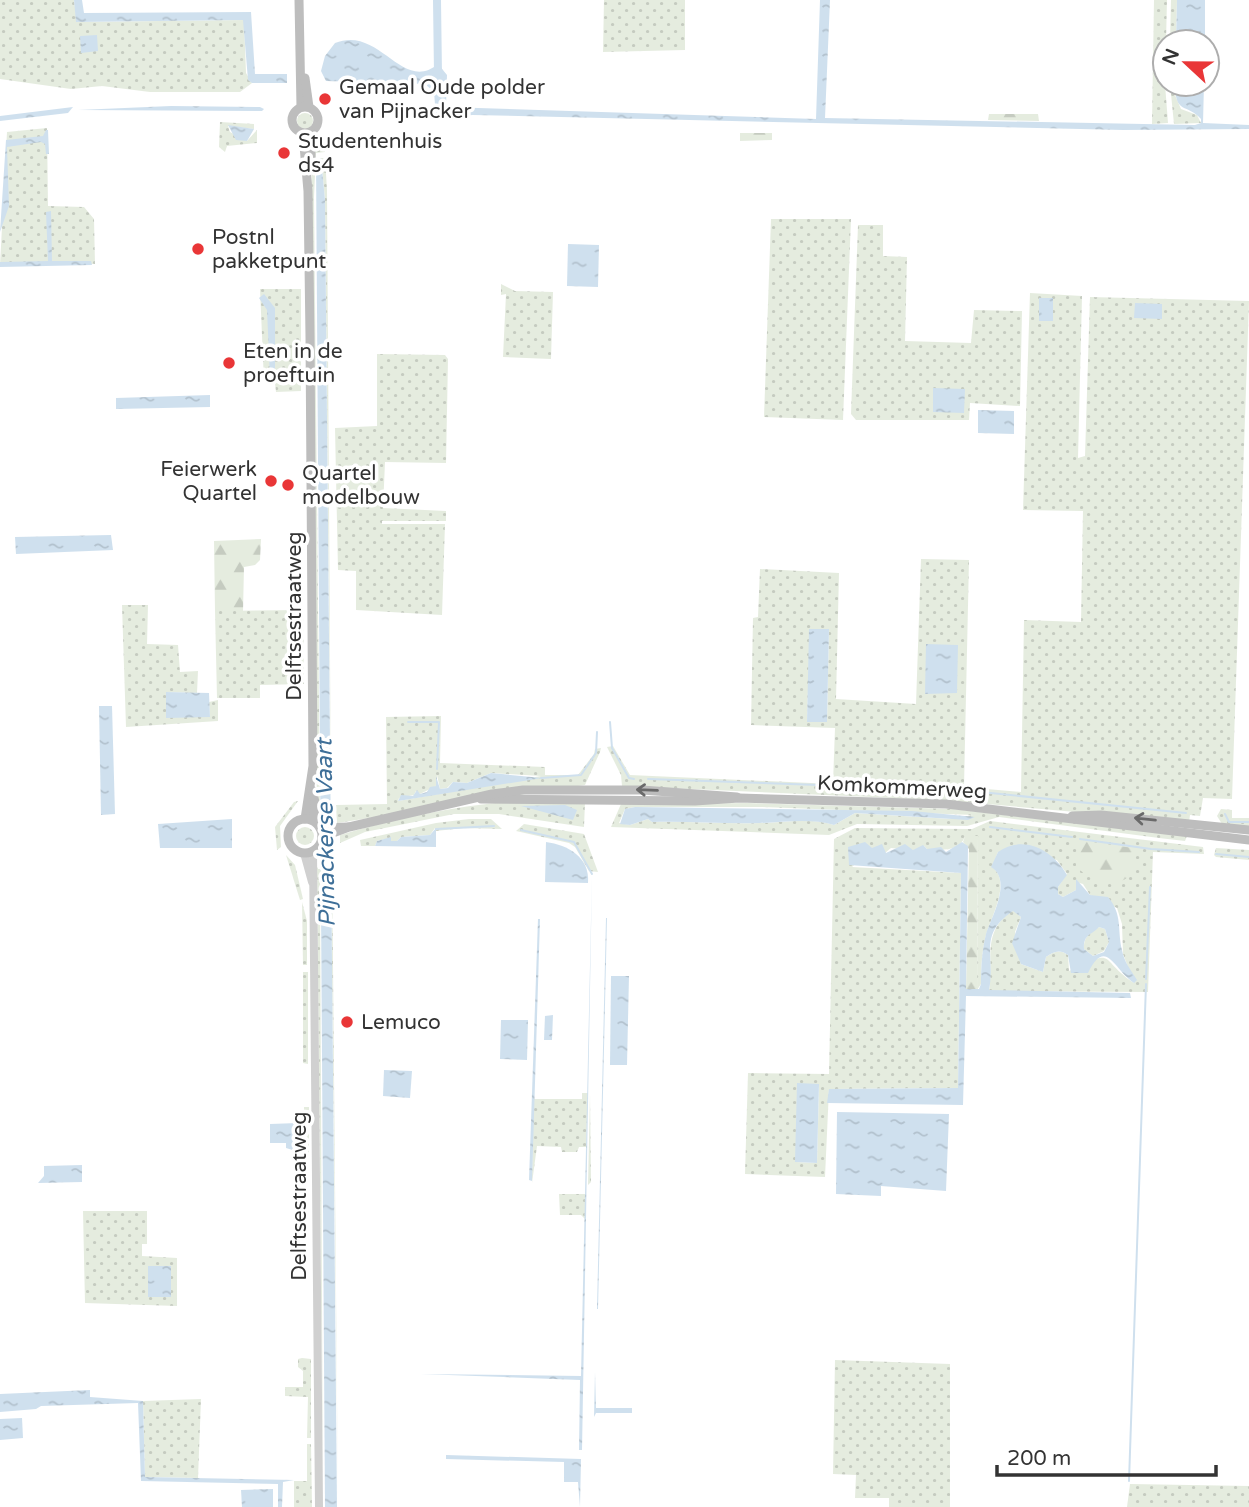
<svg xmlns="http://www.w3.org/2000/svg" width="1249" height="1507" font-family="'Varela Round',sans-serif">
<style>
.grass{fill:url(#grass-dots);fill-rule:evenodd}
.forest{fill:url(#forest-firs)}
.water{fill:url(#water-ripples);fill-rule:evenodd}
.pier{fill:#fff}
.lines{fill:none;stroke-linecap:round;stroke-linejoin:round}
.stream{stroke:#cfe0ee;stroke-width:2}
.canal{stroke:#cfe0ee;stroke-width:8}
.tertiary{stroke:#d0d0d0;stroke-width:8}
.secondary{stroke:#bdbdbd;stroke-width:9}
.oneway{stroke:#6a6a6a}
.poi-dot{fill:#e93637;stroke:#fff;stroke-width:2.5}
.labels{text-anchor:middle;stroke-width:7;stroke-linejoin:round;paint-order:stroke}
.poi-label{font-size:21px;fill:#333;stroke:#fff;text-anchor:start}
.street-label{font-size:21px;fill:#333;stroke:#fff}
.water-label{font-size:23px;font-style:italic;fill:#3e6f98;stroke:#fff}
</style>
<defs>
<pattern id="grass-dots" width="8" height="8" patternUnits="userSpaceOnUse" patternTransform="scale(1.75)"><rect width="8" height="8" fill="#e5ecdf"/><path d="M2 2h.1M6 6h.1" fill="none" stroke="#c5cbc0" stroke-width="1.8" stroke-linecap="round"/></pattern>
<pattern id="forest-firs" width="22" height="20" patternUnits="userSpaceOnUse" patternTransform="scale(1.75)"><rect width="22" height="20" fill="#e5ecdf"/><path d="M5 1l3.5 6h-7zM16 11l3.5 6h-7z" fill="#c5cbc0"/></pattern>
<pattern id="water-ripples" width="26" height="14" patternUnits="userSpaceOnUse" patternTransform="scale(1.75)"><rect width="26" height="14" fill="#cfe0ee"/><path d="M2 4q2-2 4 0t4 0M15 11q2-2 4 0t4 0" fill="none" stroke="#b2c1cd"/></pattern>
</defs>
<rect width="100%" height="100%" fill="#fff"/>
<g class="grass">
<path d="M0,0H74L77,22L244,20L246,73L252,83L240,92H150L102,86L71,89L0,79Z"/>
<path d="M604,0H685V50L603,52Z"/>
<path d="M1154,0H1167L1165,84L1168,123L1152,124Z"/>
<path d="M1171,0H1177L1176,42H1170Z"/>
<path d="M1170,84H1175V95L1181,109L1197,115L1201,123L1174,124Z"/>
<circle cx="305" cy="121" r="8"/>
<path d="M220,122L254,124V129L228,126L230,132L247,141L257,130V143L227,146L225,152L219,147Z"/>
<path d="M47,128L48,206L84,207L94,219L95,264L0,265L7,132Z"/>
<path d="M322,140L325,152L316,153L314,197L320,809H317L311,193L313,144Z"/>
<path d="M321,158H325L327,190L331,809L325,200Z"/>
<path d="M771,219H851L843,420L764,417Z"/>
<path d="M858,225H883V256L907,257L905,341L971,343L974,310L1022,311L1020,406L970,403L969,420H856L851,414Z"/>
<path d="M501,284L515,291L553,292L551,359L503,357L506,294L501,295Z"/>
<path d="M260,289H301V391L276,392L275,383L264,382Z"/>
<path d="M1030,293L1082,296L1078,458L1085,456L1090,297L1249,301L1232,799L1203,798L1200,816L1190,815L1189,822L941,800L622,786L621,775L607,747L613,746L630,775L833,784L835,728L751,725L753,618L758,617L760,569L839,573L836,699L916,704L921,559L969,560L964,787L1021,792L1024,620L1081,622L1083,511L1023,510ZM810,629H829L827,722L807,721Z"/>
<path d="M377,354L445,355L448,359L446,463L385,462L383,508L446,511V521H382V524H445L442,615L356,610V571L338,570L335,428L377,426Z"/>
<path d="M122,605H148L147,644L178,645L180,672L198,671L197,693L166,692L210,717L209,702L218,700V721L126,727Z"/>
<path d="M303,610L304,684L260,685V698H217L215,611Z"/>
<path d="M441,716L440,763L545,767V775H578L594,754L595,749L601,748L600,752L585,785L337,823L336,805L387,804L386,717ZM491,773L541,776L398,801L399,798L414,795L416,791L420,794L436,786L437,775L440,789L447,788L453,782L467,783Z"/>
<path d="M525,800L585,802L584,827L499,814H454L365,832L340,843V835C400,817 462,805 525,800Z"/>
<path d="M298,801L280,826L281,847L277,850L275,827L294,802Z"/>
<path d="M749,803L953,809L1187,836L1185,841L1159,838L999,817L967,826L857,824L829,835L611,827L621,804ZM635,807H762L973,815L951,819L855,813L834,825C811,817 784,823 760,823C723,824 688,821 652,822L648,819L630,825L619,823L625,809Z"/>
<path d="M1221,809L1232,810V818H1249V828L1222,824L1217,816Z"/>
<path d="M469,819H491L502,829L463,828L436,831L435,828L430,835L401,837L397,841H391V838L377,841L375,846H361L360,840L436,823Z"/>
<path d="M990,821L1203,847L1204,854L1153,852L1148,992L989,991C994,958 981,932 1013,910L1021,917L1015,932L1021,964L1043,972L1046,957C1054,951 1060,949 1068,955L1069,971C1118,947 1097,958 1134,983L1123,954L1122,924L1117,908L1090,895L1083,884L1076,882V890L1063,897L1058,894V887L1067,874L1057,860L998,852L992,867C1012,881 991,917 986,935C982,951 981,967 981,984L977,990L978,836L965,837C958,852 942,850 927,849L924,846L914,850L891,848L885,853L872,848L852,867L961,873L958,1088L829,1089L825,1177L745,1174L748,1073L829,1074L834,839L855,828L972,829ZM819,1085L817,1163L796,1162Z"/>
<path d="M524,824L584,834L598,872L589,871L575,847L569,843L516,831Z"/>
<circle cx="305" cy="836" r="9"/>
<path d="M1216,848L1249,850V860L1216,857L1214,855Z"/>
<path d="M286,855L295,865L303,899L300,900Z"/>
<path d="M332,856L338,1507L331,869L320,882L323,1507L317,868Z"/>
<path d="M302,902L307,921V965H303Z"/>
<path d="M1099,927L1105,929L1109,942L1104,951L1093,956L1084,949C1083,937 1090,932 1099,927Z"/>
<path d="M303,972H308V1064L303,1063Z"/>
<path d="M582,1093H588L586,1147H579L577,1152H562L561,1147L537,1146L532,1183L533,1099H582Z"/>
<path d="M590,1094L591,1182L588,1185Z"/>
<rect x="304" y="1107" width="5" height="49"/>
<path d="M559,1194H585V1219L581,1215H560Z"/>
<path d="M83,1211H147V1244H142V1256L177,1258V1306L85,1303ZM148,1266L171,1296L148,1297Z"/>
<path d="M302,1358L311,1359V1438H307L308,1397L285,1396V1387H303V1371L298,1367V1359Z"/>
<path d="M835,1360L950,1364V1507H889V1498H855L856,1475L833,1474Z"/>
<path d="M201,1399L198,1478L145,1477L143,1401Z"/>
<path d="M307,1444H311L312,1507H283H294V1481H307Z"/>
<path d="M1130,1484L1249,1486V1507H1127Z"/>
</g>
<g class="forest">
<path d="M989,114H1038L1039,121L988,120Z"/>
<path d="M740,133H772V140L740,141Z"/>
<path d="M261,539L260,560L255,565L244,567L243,611H215L214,541Z"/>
<path d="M965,836H978L977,990L966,989L969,849L963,842Z"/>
<path d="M1077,840L1133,848C1133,855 1134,865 1132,871C1124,892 1086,879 1076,866Z"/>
</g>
<g class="water">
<path d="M74,0H82L84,13L251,12L255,74H287V83H252L248,80L243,20L76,22Z"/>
<path d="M820,0H830L825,118L1195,125L1201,123V119C1187,103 1175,115 1175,84H1204L1203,123L1249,125V129L1123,130L473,115L439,117H436L434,92L425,84L326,81L321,71L325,56L335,43C380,25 402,94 438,64L447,75L446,107L816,119Z"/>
<path d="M1177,0H1205V42H1176Z"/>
<path d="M97,35L98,51L81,53L80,36Z"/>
<path d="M171,106L260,107L264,109L262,111L78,110Z"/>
<path d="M73,107L68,113L0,121V116Z"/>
<path d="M228,125L254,129L247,141L236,140Z"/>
<path d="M46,130H48L49,154H46L45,144L41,142L7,147L9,206L0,232L6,140L43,136Z"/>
<path d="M316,158H321L325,200L337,1507H325Z"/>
<path d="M51,211L52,261H91L92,265L0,267V262L48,261L46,212Z"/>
<path d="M568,244L599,245L598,287L567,286Z"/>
<path d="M264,294L275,308V378H270L267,310L259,298Z"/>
<rect x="1039" y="298" width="14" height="23"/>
<path d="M1135,303L1162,304V319L1134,318Z"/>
<path d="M933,388L965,389L964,413L933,412Z"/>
<path d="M210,395V407L116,409V398Z"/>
<path d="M978,410L1014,411V434L978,433Z"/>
<path d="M111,535L113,550L16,554L15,537Z"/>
<path d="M809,629H829L827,722H807Z"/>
<path d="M926,644L958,645L957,693L925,694Z"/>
<path d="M166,692L209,693L210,717L166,718Z"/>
<path d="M99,706H112L115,814L101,815Z"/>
<path d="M491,773L542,778L398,801L401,795L413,796L417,790L420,794L427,792L430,787L436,786V776L440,789L448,788L453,782L467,783Z"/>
<path d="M565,805L577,810L573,820L521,806Z"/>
<path d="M635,807L912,811L975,817L968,820L855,813L834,825C811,818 785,822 760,823C723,824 688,821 652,822L648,819L630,825L620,824L625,809Z"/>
<path d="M232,819V848H160L158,824Z"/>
<path d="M436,828V847L375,846L377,841L391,837V841H397L401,837L430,835Z"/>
<path d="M546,842C568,845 590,857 588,883L545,882Z"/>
<path d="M865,842L872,848L882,844L886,853L905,844L913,850L923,845L927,849L941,847L946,852L962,842L968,846L966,989H979L981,984C981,967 982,951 986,934C991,918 1013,880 991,867L998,852C1023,834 1053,850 1067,875L1058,887V894L1063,897L1076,890V879L1090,895L1108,897C1123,915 1117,929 1122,950C1124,962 1131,970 1137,980L1134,983C1114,970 1106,936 1088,973H1071L1068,955C1060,949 1054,951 1046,957L1043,972L1021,964L1012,943L1021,917L1013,911C977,935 996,957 989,990L1130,993L1131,998L966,996L963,1105L827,1103L829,1089L958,1088L961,873L849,865L848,847ZM1099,927L1105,929L1109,942L1104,952L1093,956L1084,949C1083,934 1092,935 1099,927Z"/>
<path d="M592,874L582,1450H579L580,1380L421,1374L581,1376Z"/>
<path d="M606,918H607L598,1309H597Z"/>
<path d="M538,919H540L532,1181L529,1180Z"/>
<path d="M611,976H629L627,1065H610Z"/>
<path d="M553,1015L552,1040H544L545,1016Z"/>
<path d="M501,1020H528L527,1060L500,1059Z"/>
<path d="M384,1070L412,1071L410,1098L383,1096Z"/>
<path d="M797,1083L819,1084L817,1163L795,1162Z"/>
<path d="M837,1112L949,1114L946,1191L881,1186V1196L836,1194Z"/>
<path d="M298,1123L299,1152L286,1148V1143H270V1124Z"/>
<path d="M82,1165V1182L38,1183L44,1176V1166Z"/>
<rect x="148" y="1266" width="23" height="31"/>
<path d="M595,1372L596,1408H632V1413H596L594,1417Z"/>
<path d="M90,1390V1397L143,1401L145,1477L294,1480L283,1482L282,1507H278V1484L141,1481L138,1403L41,1406L36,1409L0,1412V1394Z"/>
<path d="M22,1418L23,1438L0,1440V1419Z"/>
<path d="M446,1455L581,1459L580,1507L578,1482H564V1462L446,1459Z"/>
<path d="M273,1489V1507H242L241,1490Z"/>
</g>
<rect class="pier" x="318" y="809" width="15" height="60"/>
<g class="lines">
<g class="stream">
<path d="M408,722H439L437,769"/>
<path d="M610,722L612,748L629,778L634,779"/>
<path d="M541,778L581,775L596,753L597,732"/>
<path d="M648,779L961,790L1186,813"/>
<path d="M1225,814L1229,822H1249"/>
<path d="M990,827L1072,837"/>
<path d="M436,829L494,826"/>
<path d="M521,830L574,842L592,874"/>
<path d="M1080,839L1151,849L1199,852"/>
<path d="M1216,854L1249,857"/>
<path d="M1146,979L1150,887"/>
<path d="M1129,1481L1146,984"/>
</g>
<path class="canal" d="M437,0L438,74"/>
<g class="tertiary">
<path d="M313,851L319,1507"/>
<path d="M304,853L312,882"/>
</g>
<g class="secondary">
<path d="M299,0L301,107"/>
<path d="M305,78L309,107"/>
<circle cx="305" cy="120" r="13"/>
<path d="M303,134L308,191L310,337L313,766L305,819"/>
<path d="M311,168V132"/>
<path d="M312,790L315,802L314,821"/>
<path d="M481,799L695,801L739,798L946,804L1249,840"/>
<path d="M1072,816L1101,815L1249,830"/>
<circle cx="305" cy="836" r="17"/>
<path d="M320,828L348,827"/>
<path d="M322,837L349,827L492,794L523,790H642L737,797"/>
</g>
</g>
<defs><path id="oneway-shaft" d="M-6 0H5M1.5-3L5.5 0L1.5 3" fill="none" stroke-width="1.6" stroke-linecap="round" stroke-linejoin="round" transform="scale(1.75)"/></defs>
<g class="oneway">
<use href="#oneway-shaft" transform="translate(647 790) rotate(-178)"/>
<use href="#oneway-shaft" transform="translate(1145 819) rotate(-174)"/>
</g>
<g class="poi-dot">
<circle cx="325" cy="99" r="7"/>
<circle cx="284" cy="153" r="7"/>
<circle cx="198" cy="249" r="7"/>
<circle cx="229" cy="363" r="7"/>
<circle cx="271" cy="481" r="7"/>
<circle cx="288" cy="485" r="7"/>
<circle cx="347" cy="1022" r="7"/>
</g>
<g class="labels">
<g class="poi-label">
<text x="339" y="94">Gemaal Oude polder<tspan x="339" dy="24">van Pijnacker</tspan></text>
<text x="298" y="148">Studentenhuis<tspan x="298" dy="24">ds4</tspan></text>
<text x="212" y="244">Postnl<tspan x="212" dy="24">pakketpunt</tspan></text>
<text x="243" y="358">Eten in de<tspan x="243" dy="24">proeftuin</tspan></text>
<text x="257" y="476" text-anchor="end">Feierwerk<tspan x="257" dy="24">Quartel</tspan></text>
<text x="302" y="480">Quartel<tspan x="302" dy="24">modelbouw</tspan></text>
<text x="361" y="1029">Lemuco</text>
</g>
<g class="street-label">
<text transform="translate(294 616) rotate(-90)" y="7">Delftsestraatweg</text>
<text transform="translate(902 787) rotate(3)" y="7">Komkommerweg</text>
<text transform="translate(299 1196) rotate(-90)" y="7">Delftsestraatweg</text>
</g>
<g class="water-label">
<text transform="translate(325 833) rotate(-91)" y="8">Pijnackerse Vaart</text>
</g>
</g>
<g transform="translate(1186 63) rotate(292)"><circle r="33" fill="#ffffff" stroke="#adadad" stroke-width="2"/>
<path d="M0-5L12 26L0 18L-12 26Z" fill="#e93637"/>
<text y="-10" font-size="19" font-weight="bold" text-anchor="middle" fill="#333333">N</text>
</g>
<path d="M997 1465v10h219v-10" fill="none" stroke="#333333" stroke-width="3.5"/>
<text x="1007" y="1465" font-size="21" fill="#333333" stroke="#ffffff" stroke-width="5" paint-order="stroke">200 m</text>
</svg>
